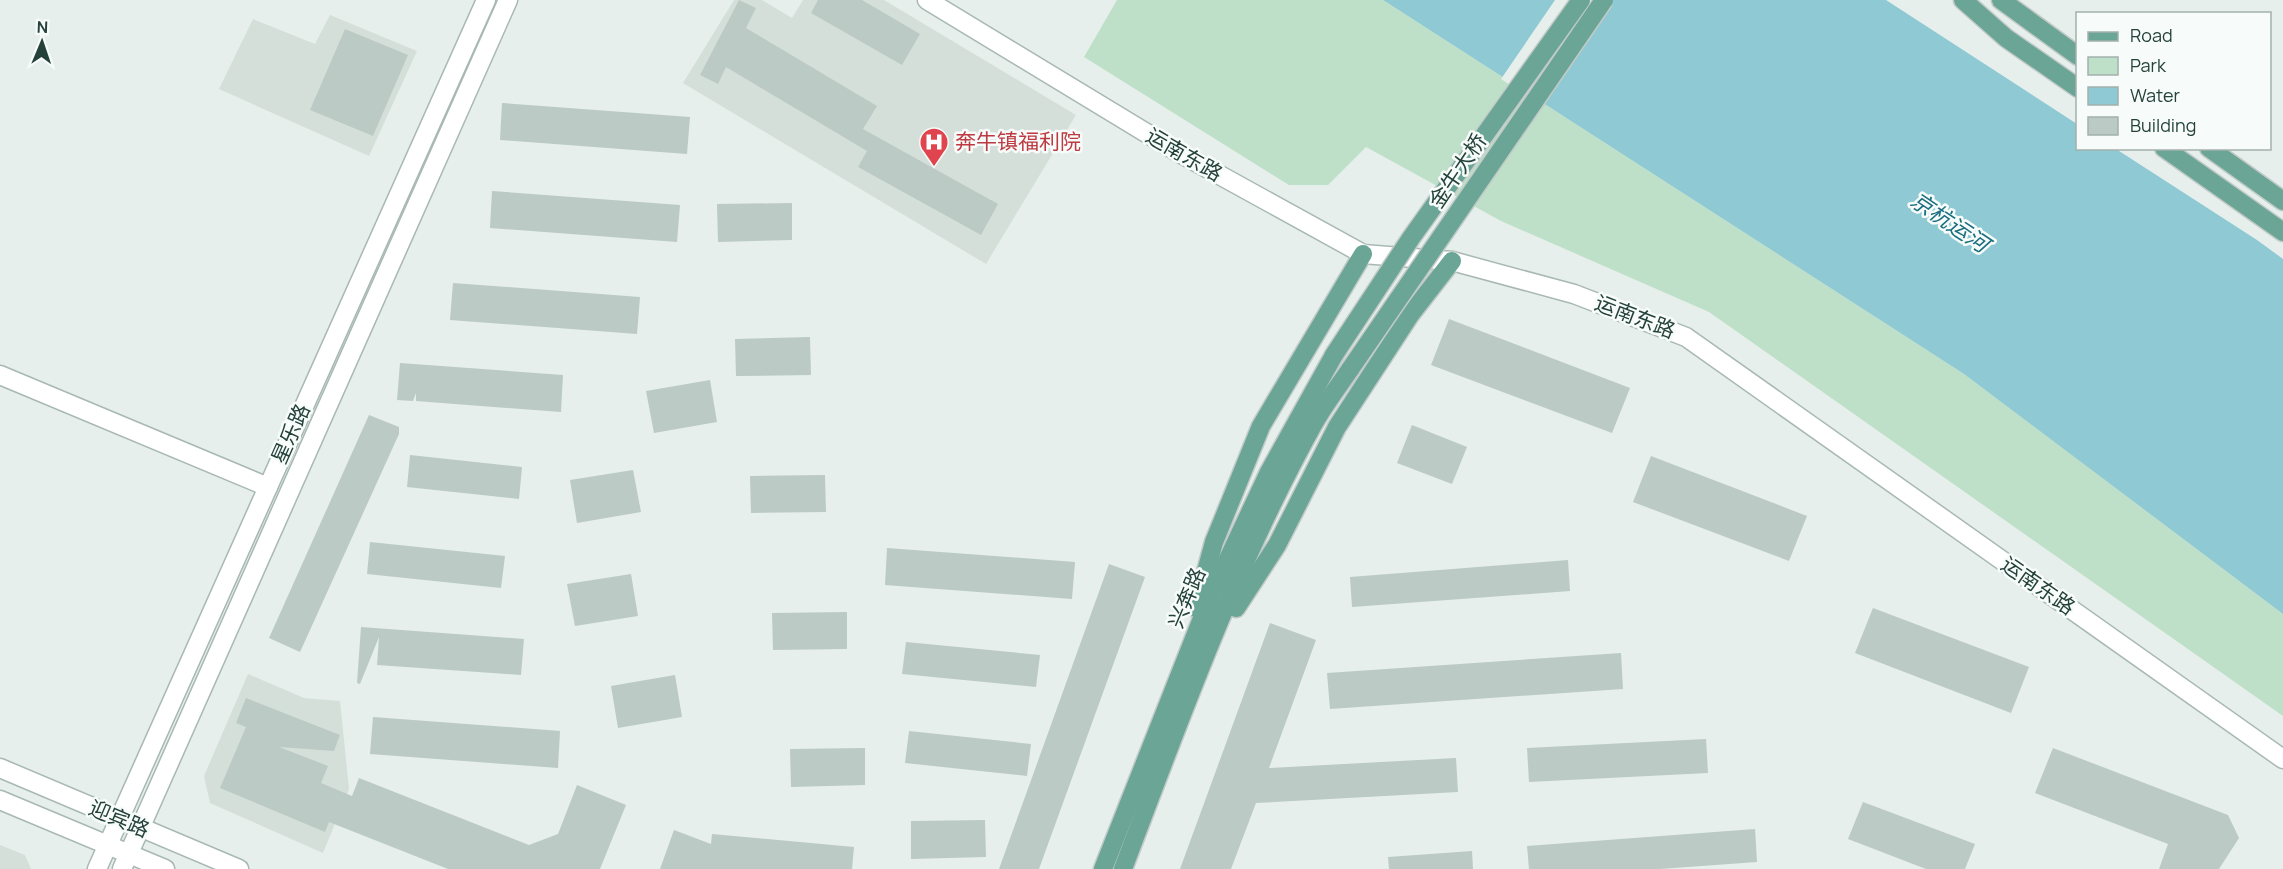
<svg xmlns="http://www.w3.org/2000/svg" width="2283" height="869" font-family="Manrope,'Noto Sans SC',sans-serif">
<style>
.built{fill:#d4dfda}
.green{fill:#bfe0c8}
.water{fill:#8ec9d4}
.pier{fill:#e6efeb}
.building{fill:#bbcac4}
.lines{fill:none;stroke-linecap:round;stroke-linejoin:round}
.minor-casing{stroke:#a8b8b2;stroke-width:21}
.major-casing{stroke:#c2cac8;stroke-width:21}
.minor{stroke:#fff;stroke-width:18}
.major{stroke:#6aa596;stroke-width:18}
.major-bridge-casing{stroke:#c2cac8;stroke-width:21;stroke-linecap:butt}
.major-bridge{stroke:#6aa596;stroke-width:18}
.labels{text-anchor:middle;stroke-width:5;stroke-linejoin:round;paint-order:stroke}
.health-label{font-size:21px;fill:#be3a42;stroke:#f7fbf9;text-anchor:start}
.street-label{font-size:21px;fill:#24423a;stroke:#f7fbf9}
.water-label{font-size:22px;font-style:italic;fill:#1c6f80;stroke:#f7fbf9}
</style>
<rect width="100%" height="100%" fill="#e6efeb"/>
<g class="built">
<path d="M734,0H762L792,18L803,0H884L1076,115L986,264L683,83Z"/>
<path d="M330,15L417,51L369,156L219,89L253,19L315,44Z"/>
<path d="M248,674L304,698L340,701L349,789L323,853L210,803L204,776Z"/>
<path d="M0,845L25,855L31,869H0Z"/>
</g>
<path class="green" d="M1117,0H1383L1964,374L2283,614V716L1709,312L1501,221L1366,147L1328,185H1289L1084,57Z"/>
<path class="water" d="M1383,0H1886L2077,124L2078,148L2116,149L2257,240L2283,259V614L1964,374Z"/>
<path class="pier" d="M1555,0H1612L1541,105L1501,79Z"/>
<g class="building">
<path d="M739,0L756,8L746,28L877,106L863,129L998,204L981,235L858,167L867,151L726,67L718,84L700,75Z"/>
<path d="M818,0H862L920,34L902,65L811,13Z"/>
<path d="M345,29L408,55L373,136L310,110Z"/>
<path d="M502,103L690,117L687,154L500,140Z"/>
<path d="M492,191L680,205L677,242L490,228Z"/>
<path d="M792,203V240L718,242L717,204Z"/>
<path d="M453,283L640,297L637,334L450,320Z"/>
<path d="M1449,319L1630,388L1612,433L1431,365Z"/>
<path d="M810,337L811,375L736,376L735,339Z"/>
<path d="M400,363L563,375L561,412L416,401V393L413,401L397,400Z"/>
<path d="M710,380L717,422L654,433L646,391Z"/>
<path d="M369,415L399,427V434L300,652L269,638Z"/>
<path d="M1412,425L1467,447L1452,484L1397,463Z"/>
<path d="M410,455L522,467L519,499L407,487Z"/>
<path d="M1651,456L1807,516L1789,561L1633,502Z"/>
<path d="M633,470L641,512L577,523L570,480Z"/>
<path d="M825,475L826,512L751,513L750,476Z"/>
<path d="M370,542L505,556L501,588L367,574Z"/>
<path d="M887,548L1075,562L1072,599L885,585Z"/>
<path d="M1568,560L1570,591L1352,607L1350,577Z"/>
<path d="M1109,564L1145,577L1039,869H999Z"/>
<path d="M631,574L638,616L575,626L567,584Z"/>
<path d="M1873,608L2029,667L2011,713L1855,653Z"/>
<path d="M847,612V649L773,650L772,613Z"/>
<path d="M1270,623L1316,640L1269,768L1456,758L1458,792L1256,803L1231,869H1180Z"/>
<path d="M361,627L524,639L521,675L377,665L379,637L360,684L357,683Z"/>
<path d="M906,642L1040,655L1036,687L902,674Z"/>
<path d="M1621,653L1623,689L1330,709L1327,673Z"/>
<path d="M675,675L682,717L618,728L611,686Z"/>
<path d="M246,698L340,735L334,751L279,747L328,766L321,783L352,796L359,778L529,845L558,834L577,785L626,805L600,869H448L329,822L325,832L220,788L246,727L236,723Z"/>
<path d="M373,717L560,731L558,768L370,754Z"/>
<path d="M909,731L1031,744L1027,776L905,763Z"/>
<path d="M1706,739L1708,773L1529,782L1527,748Z"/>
<path d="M865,748V785L791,787L790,749Z"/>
<path d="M2053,748L2228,815L2239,838L2219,869H2159L2168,844L2035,793Z"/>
<path d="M1863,802L1975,844L1965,869H1926L1848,839Z"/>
<path d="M985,820L986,857L911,859V821Z"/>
<path d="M1755,829L1757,862L1660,869H1529L1527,846Z"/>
<path d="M674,830L711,844L712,834L854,847L852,869H660Z"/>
<path d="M1472,851L1473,869H1389L1388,857Z"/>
</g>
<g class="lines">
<g class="minor-casing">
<g id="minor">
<path d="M927,0L1176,151L1363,254L1452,261L1574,294L1686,337L2283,759"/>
<path d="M0,375L268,487"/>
<path d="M0,768L239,869"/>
<path d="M0,800L165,869"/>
<path d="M97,869L486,0"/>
<path d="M122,869L508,0"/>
</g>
</g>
<g class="major-casing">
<g id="major">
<path d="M1963,0L2006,38L2078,88"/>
<path d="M2001,0L2078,56"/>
<path d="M2164,148L2283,232"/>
<path d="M2209,148L2283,201"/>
<path d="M1196,608L1214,542L1261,426L1363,254"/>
<path d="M1236,608L1277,545L1337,427L1410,315L1452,261"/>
<path d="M1103,869L1212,593L1269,472L1334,355"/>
<path d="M1123,869C1180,719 1235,566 1313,425C1324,405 1338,387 1351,368"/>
</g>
</g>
<use href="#minor" class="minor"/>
<use href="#major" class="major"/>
<g class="major-bridge-casing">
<g id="major-bridge">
<path d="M1334,355L1411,238L1581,0"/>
<path d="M1351,368L1604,0"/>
</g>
</g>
<use href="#major-bridge" class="major-bridge"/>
</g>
<defs>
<g id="hospital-pin" transform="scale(1.5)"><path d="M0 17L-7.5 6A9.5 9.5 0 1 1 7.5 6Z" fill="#e0444e" stroke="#f7fbf9"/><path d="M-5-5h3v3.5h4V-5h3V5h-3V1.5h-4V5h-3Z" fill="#fff"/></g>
</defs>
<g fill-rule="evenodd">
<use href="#hospital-pin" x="934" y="142"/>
</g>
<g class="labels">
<g class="health-label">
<text x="955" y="149">奔牛镇福利院</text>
</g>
<g class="street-label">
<text transform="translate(1184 155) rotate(30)" y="7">运南东路</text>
<text transform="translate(1458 171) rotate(-56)" y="7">金牛大桥</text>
<text transform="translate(1635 317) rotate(21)" y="7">运南东路</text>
<text transform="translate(291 434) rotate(-66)" y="7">星乐路</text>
<text transform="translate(2038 586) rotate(35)" y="7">运南东路</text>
<text transform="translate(1187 598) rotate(-67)" y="7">兴奔路</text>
<text transform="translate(119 819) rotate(23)" y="7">迎宾路</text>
</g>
<g class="water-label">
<text transform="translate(1950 222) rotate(34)" y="8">京杭运河</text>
</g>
</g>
<rect x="2076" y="12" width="195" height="138" fill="#f7fbf9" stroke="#a3b1ad" stroke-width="1.5"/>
<rect x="2088" y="32" width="30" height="9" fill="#6aa596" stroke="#a3b1ad" stroke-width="1.5"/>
<text x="2130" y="42" font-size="18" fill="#24423a">Road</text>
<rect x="2088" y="57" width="30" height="18" fill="#bfe0c8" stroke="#a3b1ad" stroke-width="1.5"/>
<text x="2130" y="72" font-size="18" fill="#24423a">Park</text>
<rect x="2088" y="87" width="30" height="18" fill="#8ec9d4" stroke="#a3b1ad" stroke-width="1.5"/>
<text x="2130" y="102" font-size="18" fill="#24423a">Water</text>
<rect x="2088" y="117" width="30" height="18" fill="#bbcac4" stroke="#a3b1ad" stroke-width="1.5"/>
<text x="2130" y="132" font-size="18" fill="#24423a">Building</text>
<g transform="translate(42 42) rotate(2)" stroke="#f7fbf9" stroke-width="4.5" paint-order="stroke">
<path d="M0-4.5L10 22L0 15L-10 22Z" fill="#24423a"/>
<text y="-9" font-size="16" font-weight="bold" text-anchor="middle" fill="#24423a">N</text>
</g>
</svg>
